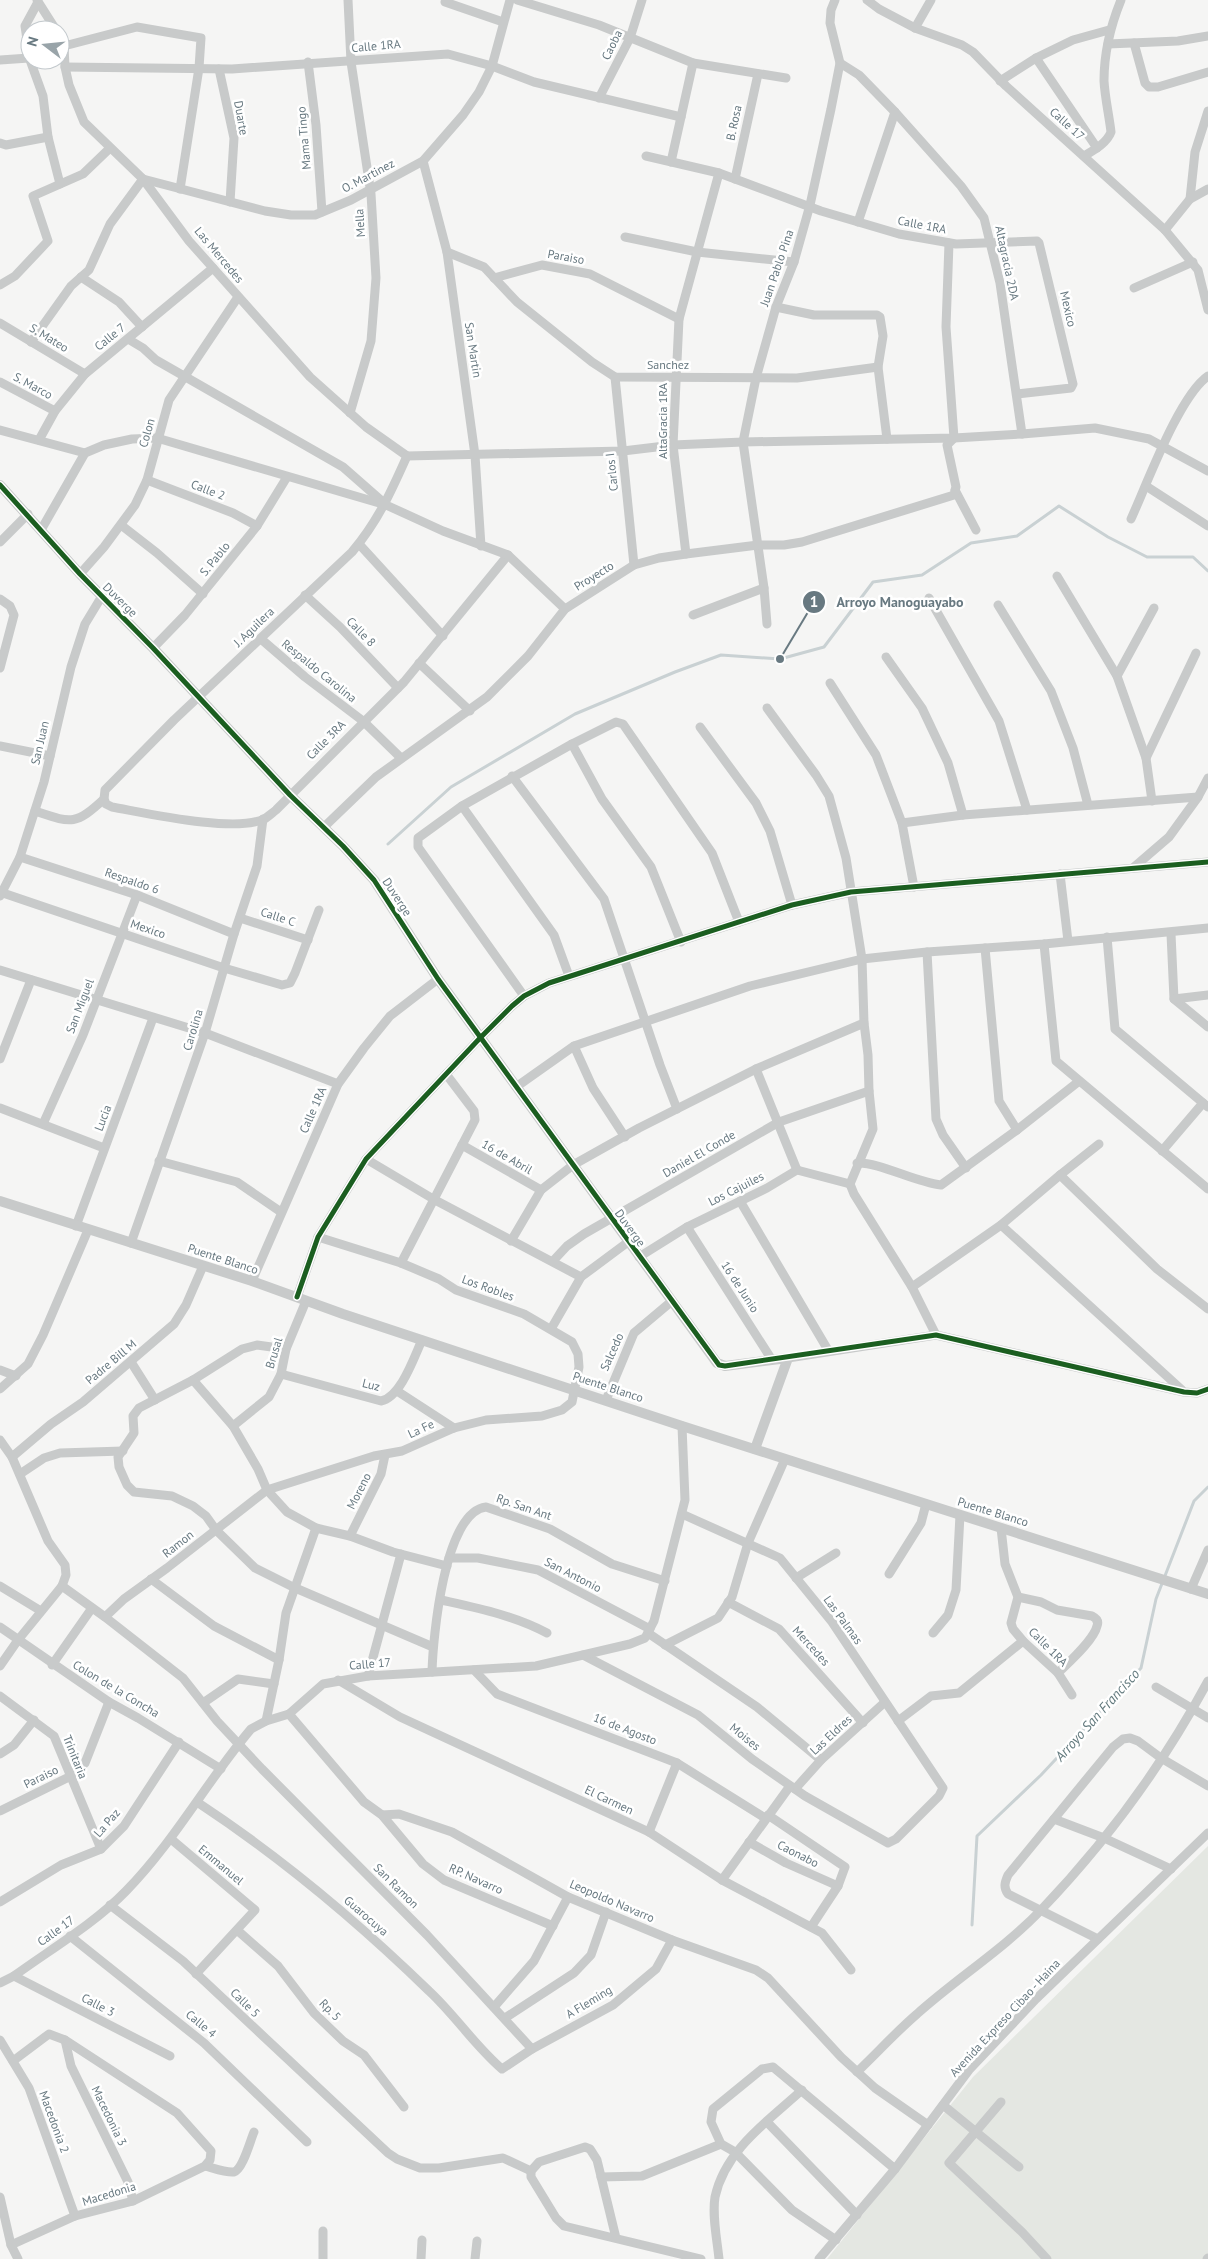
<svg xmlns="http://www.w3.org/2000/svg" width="1208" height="2259" font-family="'PT Sans',sans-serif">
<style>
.green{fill:#e4e7e2}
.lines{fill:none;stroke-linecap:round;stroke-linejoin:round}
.stream{stroke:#c9d1d3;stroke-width:3}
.minor{stroke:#c8caca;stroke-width:9}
.tertiary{stroke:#c8caca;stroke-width:10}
.cycleway-casing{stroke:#fff;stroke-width:8}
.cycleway{stroke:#1b5e20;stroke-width:5}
.labels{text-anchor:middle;stroke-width:5;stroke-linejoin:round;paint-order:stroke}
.street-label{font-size:12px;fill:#687981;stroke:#fff}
.water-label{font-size:14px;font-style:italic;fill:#637a7e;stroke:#fff}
.leader{fill:none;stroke:#687981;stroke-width:2}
.callout-dot{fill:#687981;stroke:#fff;stroke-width:2}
.mark-label{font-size:15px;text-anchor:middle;font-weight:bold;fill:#fff}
.callout-label{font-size:14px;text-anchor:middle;font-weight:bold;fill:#687981;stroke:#fff;stroke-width:5;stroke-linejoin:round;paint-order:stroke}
</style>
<rect width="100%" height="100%" fill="#f5f5f4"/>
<path class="green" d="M1208,1846V2259H827L973,2077Z"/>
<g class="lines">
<g class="stream">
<path d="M388,844L451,787L575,714L675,672L721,655L780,659L824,647L873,582L922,575L971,543L1017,536L1059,506L1108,537L1147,557H1193L1208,571"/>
<path d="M972,1925L977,1836L1041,1775L1141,1668L1156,1599L1194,1501L1208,1487"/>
</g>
<g class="minor">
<path d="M37,0L56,30"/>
<path d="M348,0L351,62L371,194L376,278L371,341L350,413"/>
<path d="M517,0L599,25L693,63L786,78"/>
<path d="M867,0L879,9L915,28L962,45L973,52L1006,86L1165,230L1198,270L1208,310"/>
<path d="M445,2L503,22"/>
<path d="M915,28L931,0"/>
<path d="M60,38L64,46L65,67L69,85L84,122L143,179L189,241L310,377L366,427L407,456"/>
<path d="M1134,43L1145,83L1149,87H1158L1208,72"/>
<path d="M1108,44L1178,41L1208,36"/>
<path d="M64,46L137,27L201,38L199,68L180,189"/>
<path d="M1036,58L1097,148"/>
<path d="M0,60L29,58"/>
<path d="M30,60L43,96L48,137L60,184"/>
<path d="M30,60L25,26L38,2"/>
<path d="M308,62L316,125L322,212"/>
<path d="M840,63L859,75L895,112L961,186L984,218L1000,283L1022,434"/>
<path d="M65,67L232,69L448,54L492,66L534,82L681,117"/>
<path d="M219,69L234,138L230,202"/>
<path d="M1000,81L1036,58L1073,40L1109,30"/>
<path d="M599,98L630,38L642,0"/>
<path d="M0,143L6,145L48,137"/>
<path d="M646,156L719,173L821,211L899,234L956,244L1037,241L1039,243L1073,384L1071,388L1017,394"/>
<path d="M1084,156C1094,150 1107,143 1111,132C1109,115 1105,98 1104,81C1104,52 1110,27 1121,0"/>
<path d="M423,161L447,252L475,455L481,546"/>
<path d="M671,162L693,63"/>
<path d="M735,179L758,74"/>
<path d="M1190,199L1195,152L1208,111"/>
<path d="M858,222L895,112"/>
<path d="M1165,230L1190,199L1208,189"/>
<path d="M625,237L697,252L794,262"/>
<path d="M447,252L484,267L517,302L592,362L615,377L797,378L878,367"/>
<path d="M81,277L119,302L142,327"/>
<path d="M494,278L542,265L590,274L679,319"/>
<path d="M0,285L15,276L48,241L33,196L83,174L109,149"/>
<path d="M1134,288L1193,262"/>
<path d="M776,307L814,315H877L880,317L883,336L878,367L887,439"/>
<path d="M0,323L85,374"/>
<path d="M128,339L143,348L156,360L343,467L384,503"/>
<path d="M31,342L71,286L89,270L110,224L143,179L265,211L291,215H315L351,200L423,161L463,115L479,92L492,66L510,0"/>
<path d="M615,377L634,565"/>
<path d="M0,382L55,411"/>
<path d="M0,430L85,453"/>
<path d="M39,440L55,411L85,374L213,268"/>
<path d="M407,456C391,492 378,521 352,552L174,720L105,790L104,799L106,804L112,807C146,813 235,833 264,819C268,817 272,813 276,810L404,682L508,555"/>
<path d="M407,456L623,451L673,445L743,442L954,438L1022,434L1095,428L1149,439L1208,471"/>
<path d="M147,480L233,513L257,526"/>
<path d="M1146,486L1208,526"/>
<path d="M955,490L976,530"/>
<path d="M1131,519C1147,484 1179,396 1208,376"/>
<path d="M121,525L157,553L203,594"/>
<path d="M41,530L85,453L104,445L132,439L157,438L386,505L443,531L508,555L565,609"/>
<path d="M0,542L28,514"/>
<path d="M359,544L443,636"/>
<path d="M686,554L673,445L679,319L719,173"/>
<path d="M80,574L104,547L135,505L147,480L169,400L238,297"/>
<path d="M1057,576L1117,676L1146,758L1152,801"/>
<path d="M305,595L340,627L398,688"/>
<path d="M929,598L999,721L1027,810"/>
<path d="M0,599L10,606L14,615L0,668"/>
<path d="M998,605L1051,691L1073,748L1088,805"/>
<path d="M693,615L764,588"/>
<path d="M767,624L764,588L743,442L756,378L776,307L794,262L810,205L831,109L840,63L830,23L831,10L835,0"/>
<path d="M261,639L305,677L363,721L401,758"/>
<path d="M153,648L185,615L257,526L287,477"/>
<path d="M886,657L922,708L948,763L963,815"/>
<path d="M419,663L470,711"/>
<path d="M1117,676L1154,608"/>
<path d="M830,683L876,755L902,823L914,887"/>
<path d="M767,708L816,775L829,796L846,858L862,959L864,1023L868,1055L869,1091L873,1129L850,1184L854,1194L912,1287L936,1335"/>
<path d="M700,727L756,803L770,831L792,905"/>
<path d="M0,746L50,756"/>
<path d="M1146,758L1196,653"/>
<path d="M512,776L604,899L660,1065L677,1109"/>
<path d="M462,806L554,935L569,976"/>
<path d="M35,811C71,823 75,826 104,799"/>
<path d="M902,823L963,815L1198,797"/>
<path d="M324,827L376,777L487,697L528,656L565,609L634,565L659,558L686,554L758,545H784L802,542L954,495L956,487L947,445L954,438L946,327L949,243"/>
<path d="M20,857L137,895L234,934"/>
<path d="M1133,868L1169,837L1198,797L1208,778"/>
<path d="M1060,874L1068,941"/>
<path d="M0,892L224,968L282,985L290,983L295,973L319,910"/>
<path d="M0,896L20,857L44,782L71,667L85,624L102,596"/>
<path d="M240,918L308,940"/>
<path d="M1171,934L1174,999L1208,1027"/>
<path d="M1107,937L1115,1029L1208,1107"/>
<path d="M681,942L651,867L602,799L572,744L616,722L623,724L712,853L739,922"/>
<path d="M1044,944L1056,1061L1208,1189"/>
<path d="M985,948L999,1101L1017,1130"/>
<path d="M927,952L936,1119L943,1135L966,1168"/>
<path d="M0,970L205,1033L338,1084"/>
<path d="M524,996L418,847V838L462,806L572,744"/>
<path d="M1174,999L1208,995"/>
<path d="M574,1046L593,1088L625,1137"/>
<path d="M0,1059L31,980"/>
<path d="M756,1069L797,1170"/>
<path d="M516,1087L574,1046L750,986L862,959L927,952L1044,944L1208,928"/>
<path d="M0,1108L104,1148"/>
<path d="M43,1124L83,1035L137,895"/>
<path d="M462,1145L541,1190"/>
<path d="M1162,1151L1203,1103"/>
<path d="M366,1159L435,1200L581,1277"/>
<path d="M159,1161L237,1182L281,1212"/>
<path d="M857,1163C880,1162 914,1182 941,1185L1017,1130L1078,1082"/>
<path d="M1060,1175L1099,1144"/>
<path d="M740,1201L828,1350"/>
<path d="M1001,1225L1182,1390"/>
<path d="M76,1226L153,1018"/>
<path d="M687,1227L772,1360"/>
<path d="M511,1241L541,1190L573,1165L639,1128L756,1069L864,1023"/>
<path d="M131,1243L205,1033L234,934L257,866L263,819"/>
<path d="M639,1257L687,1227L767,1188L797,1170L850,1184"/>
<path d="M553,1261L567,1246L584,1234L779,1122L869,1091"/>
<path d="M401,1263L475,1120L474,1111L446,1074"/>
<path d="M252,1281L338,1084L364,1048L390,1016L438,979"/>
<path d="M912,1287L1001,1225L1060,1175L1157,1269L1208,1309"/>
<path d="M297,1297L318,1237L366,1159L481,1037L512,1006L524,996L549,983L792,905L851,892L1208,862"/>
<path d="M551,1329L581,1277L628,1242"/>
<path d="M286,1349L257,1345L242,1349L193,1380L139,1408L133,1416L134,1433L118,1457L119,1467L127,1485L134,1492L172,1496L193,1506L206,1516L216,1530L255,1568L293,1587L433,1647"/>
<path d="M788,1358L936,1335L1184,1392L1197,1393L1208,1389"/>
<path d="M131,1362L155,1400"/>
<path d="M0,1370L16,1376"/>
<path d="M281,1374L381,1401C401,1397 414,1357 422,1340"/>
<path d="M193,1380L233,1426L258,1469L267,1490L287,1512L316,1528L350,1536L393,1552L447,1566"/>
<path d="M0,1389L28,1364L43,1335L88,1230"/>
<path d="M397,1391L454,1428"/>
<path d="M606,1400L634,1333L672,1301"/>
<path d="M233,1426L269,1397L281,1374L286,1349L306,1301"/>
<path d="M0,1440L12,1457L48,1541L65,1565L66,1575L62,1586L18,1640L0,1666"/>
<path d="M12,1457L51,1424L83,1402L174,1324L186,1305L203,1266"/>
<path d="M20,1474L44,1458L60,1453L123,1451"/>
<path d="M1001,1528L1005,1564L1018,1597L1011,1623L1013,1629L1023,1641L1058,1673L1072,1695"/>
<path d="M350,1536L381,1474L385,1455"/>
<path d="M449,1558H478L538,1570L650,1629"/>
<path d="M889,1574L921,1523L926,1504"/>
<path d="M796,1578L836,1553"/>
<path d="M151,1579L214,1626L279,1660"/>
<path d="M0,1586L41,1611"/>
<path d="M62,1586L105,1617L183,1678L217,1721L262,1769L427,1935L532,2049"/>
<path d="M1191,1589L1208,1550"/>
<path d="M1018,1597L1041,1602L1057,1610L1092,1616C1096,1618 1099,1621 1097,1626C1094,1640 1069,1662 1058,1673"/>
<path d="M441,1600C477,1608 513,1615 547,1633"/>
<path d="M728,1602L779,1629L863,1723"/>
<path d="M105,1617L124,1599L167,1568L267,1490L374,1456L402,1451L454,1428L486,1420L542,1416L562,1410L572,1402L579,1367L578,1354L572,1342L524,1314L456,1290L439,1279L401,1263L318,1237"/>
<path d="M0,1627L109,1702L138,1718L221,1769"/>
<path d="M648,1633L757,1707L821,1760"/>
<path d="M933,1633L948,1615L956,1590L960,1515"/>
<path d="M665,1645L718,1618L732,1597L748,1543L785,1459"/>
<path d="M583,1655L698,1715L752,1759L805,1796L888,1843L896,1839L939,1796L943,1788L832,1622L780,1558L682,1514"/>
<path d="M52,1665L92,1608"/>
<path d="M474,1670L497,1694L677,1763L765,1818"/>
<path d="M432,1672C433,1638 444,1512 486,1507L550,1529L612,1564L665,1581"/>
<path d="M368,1676L401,1554"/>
<path d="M338,1680L400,1717L649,1832L722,1880L822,1933L851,1970"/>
<path d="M1156,1687L1208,1718"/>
<path d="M0,1696L54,1736L101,1849"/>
<path d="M203,1703L238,1679L274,1684"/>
<path d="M289,1714L364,1802L382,1815L423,1864L444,1880L553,1926"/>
<path d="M266,1721L279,1660L286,1613L316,1528"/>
<path d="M898,1721L931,1696L959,1693L1023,1641"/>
<path d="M0,1754L14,1745L34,1720"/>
<path d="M795,1789L821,1760L885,1702"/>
<path d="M197,1802C282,1858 356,1920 429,1991C455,2015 475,2046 502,2069L532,2049L613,2005L656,1969L672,1940"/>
<path d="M0,1811L69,1777L85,1763L109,1702"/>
<path d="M382,1815L399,1814L452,1832L568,1897L672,1940L756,1970L768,1978L841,2057L875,2088L928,2125"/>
<path d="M768,1815L845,1867L838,1886L811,1927"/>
<path d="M1054,1819L1104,1838L1171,1869"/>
<path d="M649,1832L677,1763"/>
<path d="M171,1839L255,1910L196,1974"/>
<path d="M749,1842L786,1863L838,1886"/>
<path d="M722,1880L790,1786"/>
<path d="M0,1902L61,1865L101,1849L124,1826L179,1742"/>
<path d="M110,1905L183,1961L388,2153L397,2159L420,2168H439L503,2158L531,2171"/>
<path d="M237,1930L278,1966L314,2013L343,2041L364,2055L404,2107"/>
<path d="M70,1936L204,2043L307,2142"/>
<path d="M1098,1939L1008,1894C1003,1887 1005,1882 1008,1875L1113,1747L1123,1739L1130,1738L1138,1741L1161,1758L1208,1786"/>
<path d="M14,1976L170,2056"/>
<path d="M0,1983L14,1976C51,1949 94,1924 126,1891C174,1842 207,1781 251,1729L266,1721L289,1714L323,1684L368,1676L536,1666L630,1644L645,1638L654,1621L685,1500L682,1426"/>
<path d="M494,2007L534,1961L568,1897"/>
<path d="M505,2018L574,1973L591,1955L606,1912"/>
<path d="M0,2040L29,2088L75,2216"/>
<path d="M65,2040L71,2066L128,2182L133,2201"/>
<path d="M857,2072C877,2053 896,2032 917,2014C957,1978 1004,1949 1041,1910C1106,1842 1164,1763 1208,1681"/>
<path d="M1001,2102L949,2163L1022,2232L1047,2259"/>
<path d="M943,2105L1019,2167"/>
<path d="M767,2122L857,2215"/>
<path d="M205,2166C213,2168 226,2173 234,2172C243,2169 250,2141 254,2132"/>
<path d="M601,2177L642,2176L721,2144"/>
<path d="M0,2197L11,2245L18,2259"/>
<path d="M323,2231V2259"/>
<path d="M616,2238L597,2160L590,2149L585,2147L539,2162L531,2171V2177L556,2218L564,2226L701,2259"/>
<path d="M836,2240L792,2210L735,2152L721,2144L711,2122L713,2109L762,2069L773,2067L895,2169"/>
<path d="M11,2245L75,2216L133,2201L205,2166L210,2160L211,2151L177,2113L65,2040L49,2034L13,2061"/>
<path d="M421,2259L422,2240"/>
<path d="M475,2259L477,2241"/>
<path d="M719,2259C717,2239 712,2216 715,2197C725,2150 768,2121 802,2090"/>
<path d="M819,2259L895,2169L969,2070L1036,1999L1208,1833"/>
<path d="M1207,2259L1208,2258"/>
</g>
<g class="tertiary">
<path d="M0,485L80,574L153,648L290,795L343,846L374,880L438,979L717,1363L725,1366L788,1358L755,1449"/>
<path d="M0,1201L252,1281L343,1314L682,1426L1208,1594"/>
</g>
<g class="cycleway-casing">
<g id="cycleway">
<path d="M0,485L80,574L153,648L290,795L343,846L374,880L438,979L719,1365L725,1366L936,1335L1184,1392L1197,1393L1208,1389"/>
<path d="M297,1297L318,1237L366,1159L481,1037L512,1006L524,996L549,983L792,905L851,892L1208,862"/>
</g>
</g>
<use href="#cycleway" class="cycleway"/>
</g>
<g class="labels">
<g class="street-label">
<text transform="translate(612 45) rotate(-64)" y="4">Caoba</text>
<text transform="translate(376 46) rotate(-5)" y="4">Calle 1RA</text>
<text transform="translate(241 118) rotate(80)" y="4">Duarte</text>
<text transform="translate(734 123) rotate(-78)" y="4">B. Rosa</text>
<text transform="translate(1067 124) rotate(42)" y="4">Calle 17</text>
<text transform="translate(304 138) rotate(-95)" y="4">Mama Tingo</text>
<text transform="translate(368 176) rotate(-28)" y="4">O. Martinez</text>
<text transform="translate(360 223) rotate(-94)" y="4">Mella</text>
<text transform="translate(922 225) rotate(11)" y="4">Calle 1RA</text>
<text transform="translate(219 255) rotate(50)" y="4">Las Mercedes</text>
<text transform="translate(566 257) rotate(10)" y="4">Paraiso</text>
<text transform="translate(1007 263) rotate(78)" y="4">Altagracia 2DA</text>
<text transform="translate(777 268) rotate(-71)" y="4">Juan Pablo Pina</text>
<text transform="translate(1068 309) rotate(77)" y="4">Mexico</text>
<text transform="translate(110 337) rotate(-39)" y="4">Calle 7</text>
<text transform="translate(49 338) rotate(31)" y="4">S. Mateo</text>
<text transform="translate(473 350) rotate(81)" y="4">San Martin</text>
<text x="668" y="369">Sanchez</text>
<text transform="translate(33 386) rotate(28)" y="4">S. Marco</text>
<text transform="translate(663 421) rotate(-90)" y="4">AltaGracia 1RA</text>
<text transform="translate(147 433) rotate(-74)" y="4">Colon</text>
<text transform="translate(612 472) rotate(-96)" y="4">Carlos I</text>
<text transform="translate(208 490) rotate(21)" y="4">Calle 2</text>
<text transform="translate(215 559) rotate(-51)" y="4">S. Pablo</text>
<text transform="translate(594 576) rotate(-32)" y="4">Proyecto</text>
<text transform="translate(120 600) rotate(45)" y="4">Duverge</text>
<text transform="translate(254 627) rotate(-44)" y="4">J. Aguilera</text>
<text transform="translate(361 632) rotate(46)" y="4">Calle 8</text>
<text transform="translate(319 671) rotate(39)" y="4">Respaldo Carolina</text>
<text transform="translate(326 740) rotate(-45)" y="4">Calle 3RA</text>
<text transform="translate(40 743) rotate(-77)" y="4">San Juan</text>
<text transform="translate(132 881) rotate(19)" y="4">Respaldo 6</text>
<text transform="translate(397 897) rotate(57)" y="4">Duverge</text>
<text transform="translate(278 917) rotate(18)" y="4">Calle C</text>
<text transform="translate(148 929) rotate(19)" y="4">Mexico</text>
<text transform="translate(80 1006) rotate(-69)" y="4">San Miguel</text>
<text transform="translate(193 1030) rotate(-73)" y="4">Carolina</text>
<text transform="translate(313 1110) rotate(-66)" y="4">Calle 1RA</text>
<text transform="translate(103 1118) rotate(-69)" y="4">Lucia</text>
<text transform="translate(699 1154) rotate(-30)" y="4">Daniel El Conde</text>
<text transform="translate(507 1157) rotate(30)" y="4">16 de Abril</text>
<text transform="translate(736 1189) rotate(-27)" y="4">Los Cajuiles</text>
<text transform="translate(630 1228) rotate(54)" y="4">Duverge</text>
<text transform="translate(223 1259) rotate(18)" y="4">Puente Blanco</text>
<text transform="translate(740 1287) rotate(57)" y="4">16 de Junio</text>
<text transform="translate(488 1288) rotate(20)" y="4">Los Robles</text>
<text transform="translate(612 1352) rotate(-66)" y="4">Salcedo</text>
<text transform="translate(274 1353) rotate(-73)" y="4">Brusal</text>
<text transform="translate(111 1362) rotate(-40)" y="4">Padre Bill M</text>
<text transform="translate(371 1385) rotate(14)" y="4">Luz</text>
<text transform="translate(608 1387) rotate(18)" y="4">Puente Blanco</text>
<text transform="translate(421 1429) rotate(-25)" y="4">La Fe</text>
<text transform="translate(359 1491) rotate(-63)" y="4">Moreno</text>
<text transform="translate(524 1507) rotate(19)" y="4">Rp. San Ant</text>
<text transform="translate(993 1512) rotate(17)" y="4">Puente Blanco</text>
<text transform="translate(178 1544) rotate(-38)" y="4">Ramon</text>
<text transform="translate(573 1575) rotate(27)" y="4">San Antonio</text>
<text transform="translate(843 1620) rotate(54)" y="4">Las Palmas</text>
<text transform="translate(811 1646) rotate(48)" y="4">Mercedes</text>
<text transform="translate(1048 1647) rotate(45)" y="4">Calle 1RA</text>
<text transform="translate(370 1664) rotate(-5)" y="4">Calle 17</text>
<text transform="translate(116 1689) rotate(31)" y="4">Colon de la Concha</text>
<text transform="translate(625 1729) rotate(21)" y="4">16 de Agosto</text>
<text transform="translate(831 1735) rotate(-43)" y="4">Las Eldres</text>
<text transform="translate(745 1737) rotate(39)" y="4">Moises</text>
<text transform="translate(75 1757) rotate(68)" y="4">Trinitaria</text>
<text transform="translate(41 1777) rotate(-26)" y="4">Paraiso</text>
<text transform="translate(609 1800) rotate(25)" y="4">El Carmen</text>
<text transform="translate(107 1823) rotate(-49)" y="4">La Paz</text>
<text transform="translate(798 1854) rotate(27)" y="4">Caonabo</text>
<text transform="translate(221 1865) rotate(40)" y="4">Emmanuel</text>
<text transform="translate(476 1879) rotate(24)" y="4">RP. Navarro</text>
<text transform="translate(396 1886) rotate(45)" y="4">San Ramon</text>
<text transform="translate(612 1901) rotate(23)" y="4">Leopoldo Navarro</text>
<text transform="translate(366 1916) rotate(41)" y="4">Guarocuya</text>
<text transform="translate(56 1931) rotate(-36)" y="4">Calle 17</text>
<text transform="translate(589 2002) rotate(-31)" y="4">A Fleming</text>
<text transform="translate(245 2003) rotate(44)" y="4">Calle 5</text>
<text transform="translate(98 2005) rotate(27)" y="4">Calle 3</text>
<text transform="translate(330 2010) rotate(46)" y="4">Rp. 5</text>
<text transform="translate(1005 2018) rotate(-47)" y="4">Avenida Expreso Cibao - Haina</text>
<text transform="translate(201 2024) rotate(40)" y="4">Calle 4</text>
<text transform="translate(109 2116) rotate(64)" y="4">Macedonia 3</text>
<text transform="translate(54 2122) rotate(70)" y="4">Macedonia 2</text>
<text transform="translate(109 2194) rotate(-17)" y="4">Macedonia</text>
</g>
<g class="water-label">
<text transform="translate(1097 1715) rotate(-48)" y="5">Arroyo San Francisco</text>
</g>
</g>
<path class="leader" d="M780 659L814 602"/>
<g class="callout-dot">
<circle cx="780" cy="659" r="5"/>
<circle cx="814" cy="602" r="12"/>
</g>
<g class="mark-label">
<text x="814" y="607">1</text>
</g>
<g class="callout-label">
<text x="900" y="607">Arroyo Manoguayabo</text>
</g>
<g transform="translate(45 45) rotate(286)"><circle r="24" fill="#ffffff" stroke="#c3c9cd"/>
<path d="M0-4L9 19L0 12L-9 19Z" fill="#99a4a9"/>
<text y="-8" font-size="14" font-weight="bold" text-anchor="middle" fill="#687981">N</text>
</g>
</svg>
